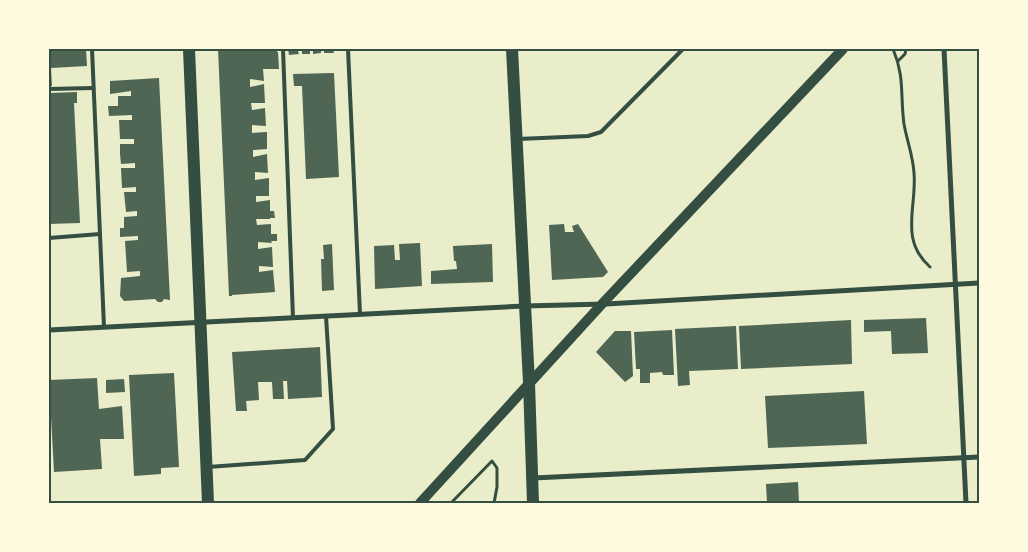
<svg xmlns="http://www.w3.org/2000/svg" width="1028" height="552" font-family="Poppins,sans-serif">
<style>
.building{fill:#4f6655}
.lines{fill:none;stroke-linecap:round;stroke-linejoin:round}
.path{stroke:#344e41;stroke-width:3}
.service{stroke:#344e41;stroke-width:4}
.minor{stroke:#344e41;stroke-width:5}
.secondary{stroke:#344e41;stroke-width:10}
.primary{stroke:#344e41;stroke-width:12}
.neatline{fill:none;stroke:#344e41;stroke-width:2}
</style>
<rect width="100%" height="100%" fill="#e9edc9"/>
<g class="building">
<path d="M49,49H86L87,66L51,68L52,86H49Z"/>
<path d="M218,49H277V52H278L279,69H263L264,81L250,79V87L264,84L265,103H251L252,110L265,108L266,126L252,125V133L267,132V149L253,150V157L267,154L268,173L255,172V180L269,178V196H256V202L270,200V211H274L275,218H270V219H256L257,225L271,224V234H277V241H271L272,243L258,242V249L272,247L273,267L259,266V272L273,270L275,292L232,295V296H229Z"/>
<path d="M288,49H310V54H302V50L298,51L299,54L289,55Z"/>
<path d="M313,49H321V53L313,54Z"/>
<path d="M324,49H333L334,53H324Z"/>
<path d="M334,73L339,177L306,179L302,86H294L293,74Z"/>
<path d="M159,78L170,300L164,299L162,302H158L155,299L124,301L120,296L121,278L140,276V271L127,272L125,241L138,240V236L120,237V228H124V217L137,216V211L126,212L124,192H136V187L122,188L121,168H135V163L121,164L120,154V144H134V139H120L119,120H132V115L109,116L108,106H118V96H131V91L110,94V81Z"/>
<path d="M77,92V103H74L80,223L49,224V93Z"/>
<path d="M564,224L565,232H574L572,226L578,224L608,272L603,277L552,280L549,225Z"/>
<path d="M420,243L422,286L375,289L374,246L394,245L395,260H400L399,244Z"/>
<path d="M332,244L334,290L322,291L321,259H324L323,245Z"/>
<path d="M492,244L493,282L431,284V271L457,269L456,261H454L453,246Z"/>
<path d="M926,318L928,353L892,354L891,331L864,332V320Z"/>
<path d="M851,320L852,364L741,369L739,326Z"/>
<path d="M736,326L738,369L689,371L690,385L678,386L675,329Z"/>
<path d="M672,330L674,375H663L662,372L650,373V383H640V369H636L634,332Z"/>
<path d="M615,331H631L633,376L625,382L596,352Z"/>
<path d="M320,347L322,397L288,399L287,381H283L284,399H273L272,382H258L259,400L246,401L247,411H236L232,352Z"/>
<path d="M174,373L179,467L161,468V474L134,476L129,375Z"/>
<path d="M97,378L99,409L122,406L124,439H100L102,469L54,472L49,380Z"/>
<path d="M124,379L125,392L106,393V380Z"/>
<path d="M864,391L867,444L768,448L765,396Z"/>
<path d="M798,482L799,503H767L766,484Z"/>
</g>
<g class="lines">
<g class="path">
<path d="M893,49C905,77 900,95 904,124C907,141 913,156 914,173C917,208 899,239 930,267"/>
<path d="M898,61L905,54L906,49"/>
<path d="M451,503L492,461L497,468V487L494,503"/>
</g>
<g class="service">
<path d="M92,49L104,327"/>
<path d="M283,49L293,318"/>
<path d="M348,49L360,314"/>
<path d="M49,89L93,88"/>
<path d="M518,139L588,136L601,132L683,49"/>
<path d="M49,238L100,234"/>
<path d="M208,467L305,460L333,429L326,316"/>
</g>
<g class="minor">
<path d="M944,49L966,503"/>
<path d="M49,330L524,306L606,304L979,283"/>
<path d="M533,478L979,457"/>
</g>
<path class="secondary" d="M420,503L602,304L843,49"/>
<g class="primary">
<path d="M189,49L208,503"/>
<path d="M512,49L529,383L533,503"/>
</g>
</g>
<rect width="1028" height="552" fill="none" stroke="#fefae0" stroke-width="100"/>
<rect x="50" y="50" width="928" height="452" class="neatline"/>
</svg>
